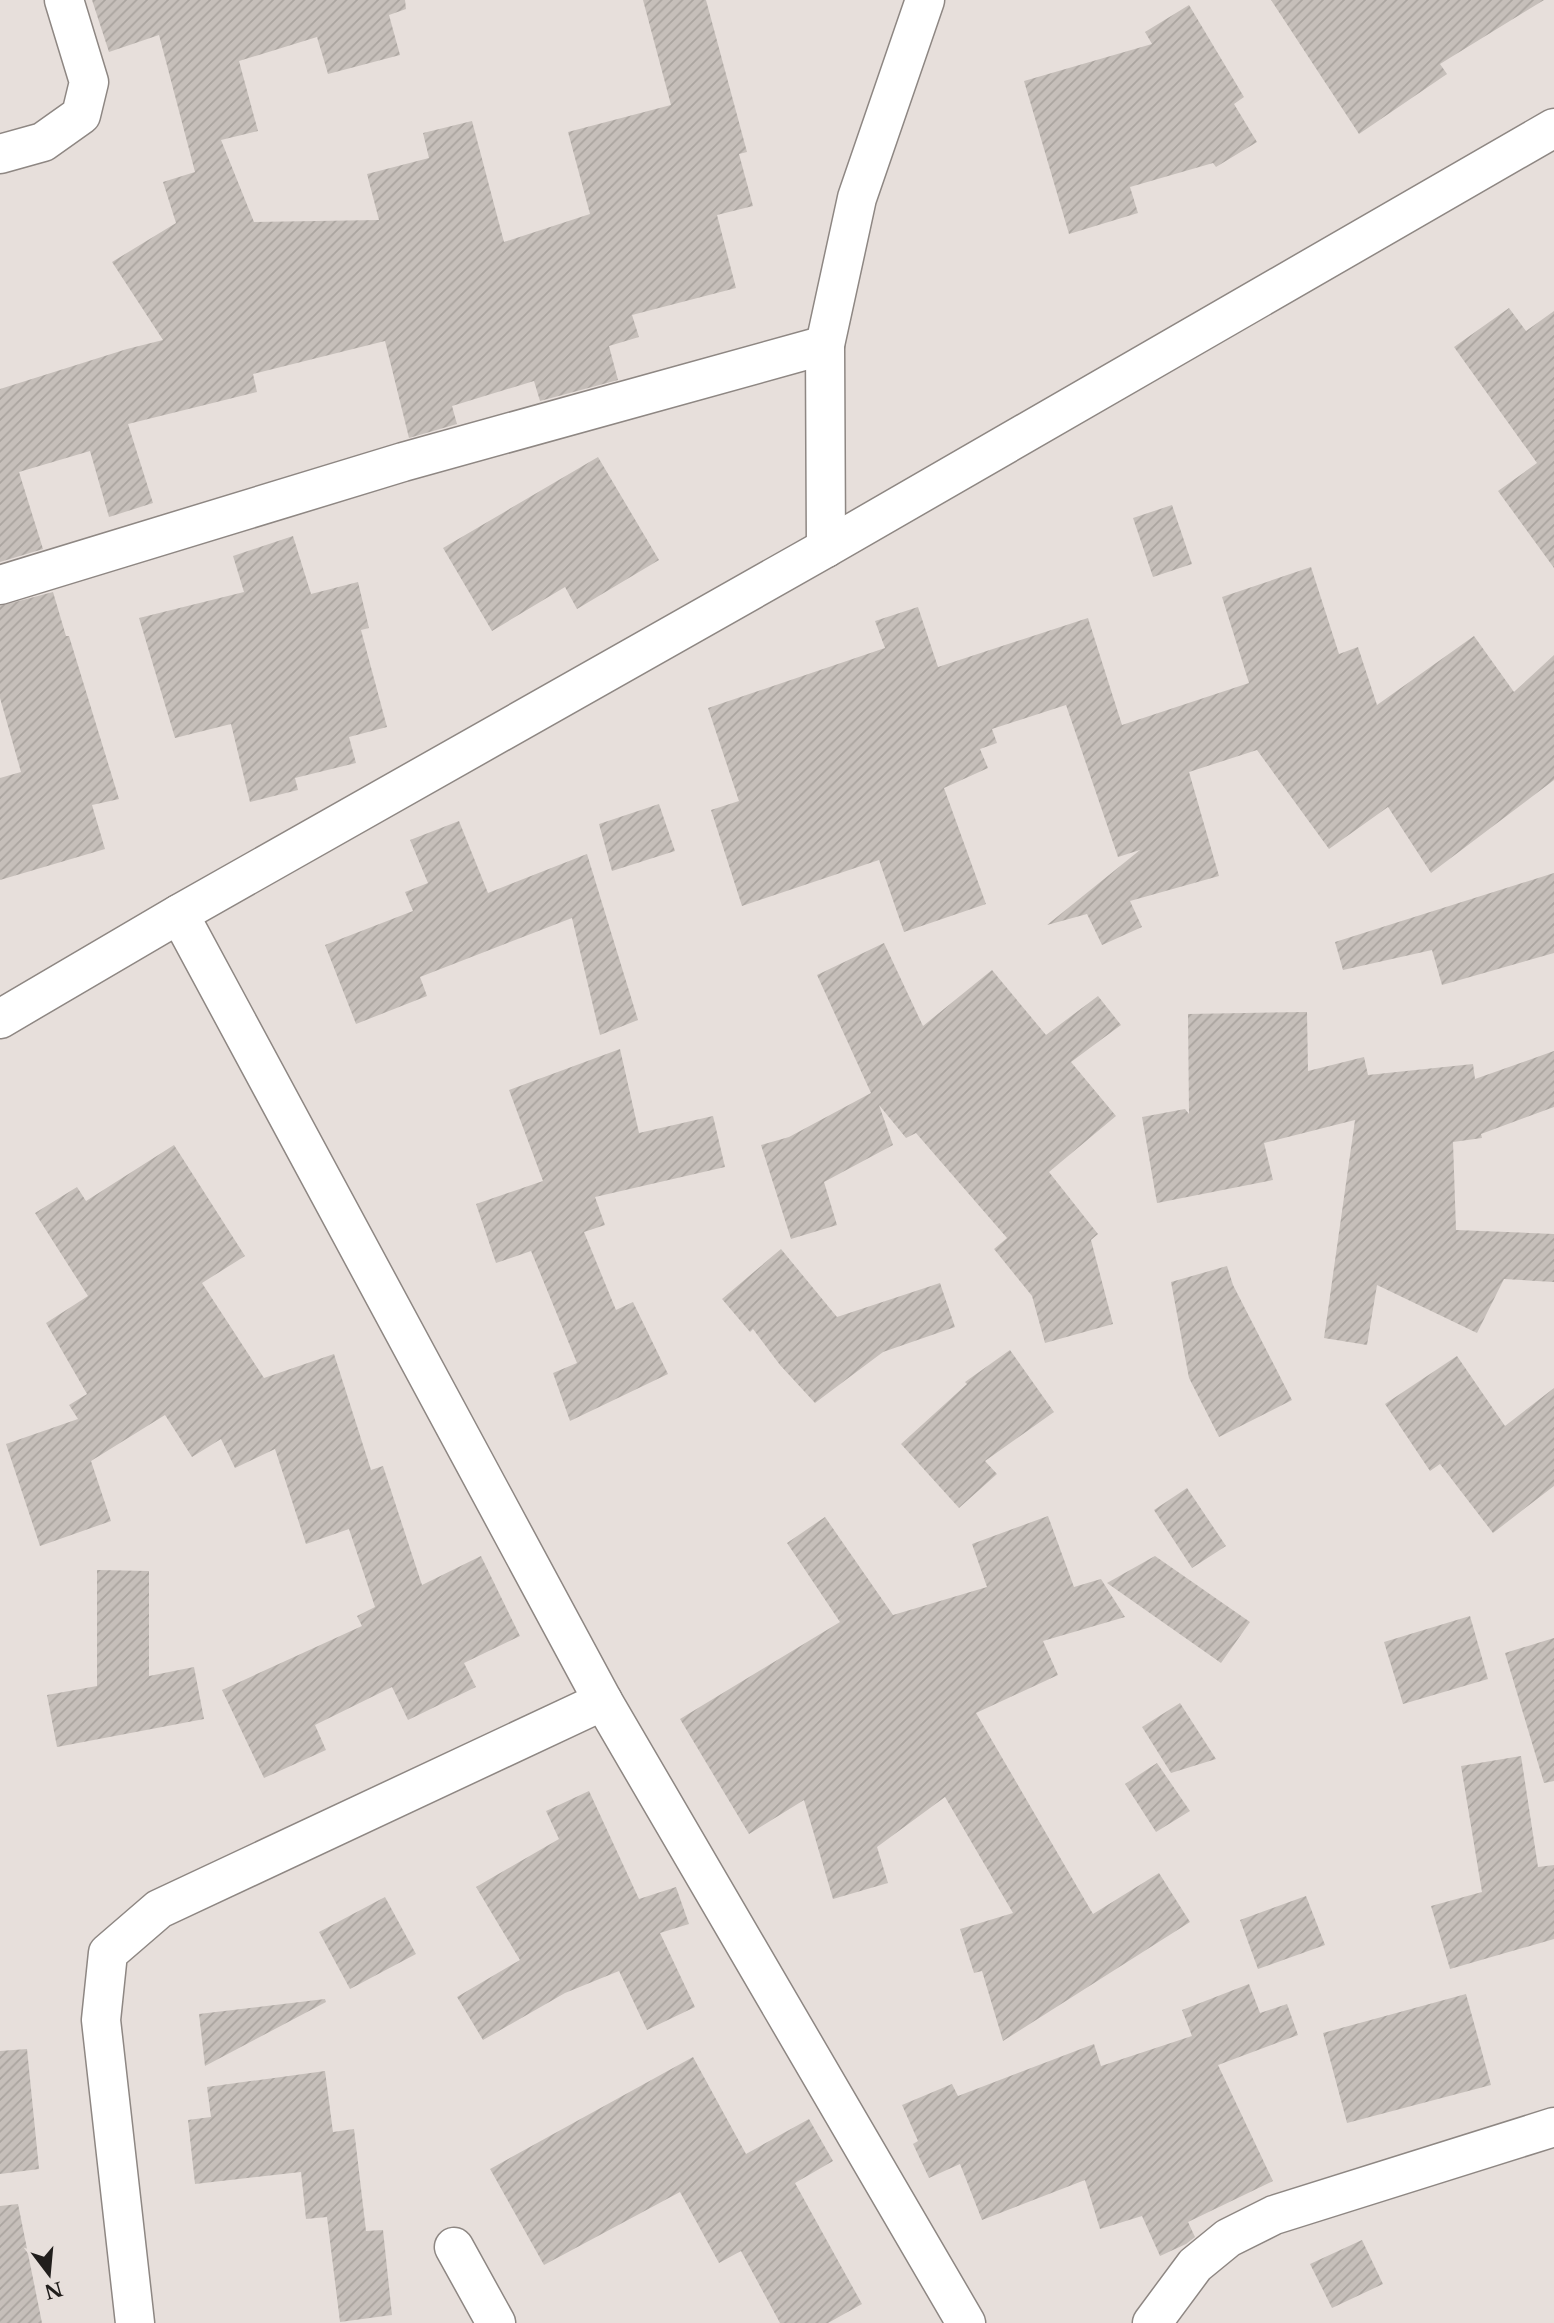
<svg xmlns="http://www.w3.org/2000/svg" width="1554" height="2323" font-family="'Libre Baskerville',serif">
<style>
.building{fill:url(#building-hatch)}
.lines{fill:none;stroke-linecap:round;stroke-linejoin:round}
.street-casing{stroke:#8e8783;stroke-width:41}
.secondary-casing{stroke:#8e8783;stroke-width:41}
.street{stroke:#fff;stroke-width:38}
.secondary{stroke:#fff;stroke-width:38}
</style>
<defs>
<pattern id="building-hatch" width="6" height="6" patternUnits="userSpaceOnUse" patternTransform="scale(1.75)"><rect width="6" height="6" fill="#c6bfba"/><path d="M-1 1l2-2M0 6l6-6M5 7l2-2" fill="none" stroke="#aaa49f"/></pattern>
</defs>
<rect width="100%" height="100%" fill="#e7dfdb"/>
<g class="building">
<path d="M92,0H405L406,9L389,15L400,55L328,74L317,37L239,61L258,131L221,140L254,222L379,220L367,174L429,158L423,133L472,121L504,242L590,214L568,132L671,105L643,0H706L747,152L739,154L753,206L717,215L736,288L632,315L639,337L609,346L618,380L540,401L534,381L452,406L457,424L409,438L385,341L253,374L257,392L128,424L153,503L109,517L90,451L19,472L43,549L0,562V389L127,349L163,340L112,262L176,223L163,182L195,172L159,35L109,52Z"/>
<path d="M1271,0H1544L1440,64L1447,74L1359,134Z"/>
<path d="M1189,5L1244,97L1234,104L1257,142L1216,167L1213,163L1130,187L1138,213L1069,234L1024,81L1152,44L1145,32Z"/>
<path d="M1509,308L1526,331L1554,311V568L1498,491L1537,463L1454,347Z"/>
<path d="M598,457L659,560L577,609L565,587L492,631L443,548Z"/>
<path d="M1172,505L1192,564L1153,577L1133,518Z"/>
<path d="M293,536L311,594L358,582L369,628L361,630L387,727L349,737L356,763L295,778L298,790L250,802L231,724L175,738L139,618L244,592L233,556Z"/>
<path d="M1311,567L1339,654L1358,647L1377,705L1474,636L1514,692L1554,655V780L1431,873L1388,807L1329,849L1257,750L1189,772L1219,876L1130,901L1142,927L1102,945L1087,914L1047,925L1140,850L1118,857L1066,705L992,729L997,743L980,749L988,768L944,788L986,904L904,932L879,860L742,906L711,810L739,801L708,708L885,648L875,621L918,607L938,667L1088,618L1122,725L1249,683L1222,597Z"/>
<path d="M53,592L66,636H69L119,799L92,805L105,849L0,880V778L21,772L0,698V606Z"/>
<path d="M659,804L675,851L612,871L599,824Z"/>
<path d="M459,821L488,893L587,854L638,1020L600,1035L572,918L420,977L427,996L356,1024L325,945L413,911L405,892L428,883L410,840Z"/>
<path d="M1554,873V953L1442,985L1432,950L1343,970L1335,942Z"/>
<path d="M884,943L923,1026L992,970L1046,1035L1098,996L1121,1025L1071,1062L1116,1116L1049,1172L1098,1234L1091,1240L1113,1324L1045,1343L1032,1296L994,1249L1007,1238L916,1133L906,1138L879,1105L893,1145L824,1182L837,1225L791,1239L761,1145L789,1137L871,1093L817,975Z"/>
<path d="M1307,1012L1308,1071L1364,1057L1368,1075L1473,1064L1475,1079L1554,1051V1107L1481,1134L1482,1138L1453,1142L1456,1230L1554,1234V1282L1504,1279L1477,1333L1377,1285L1367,1345L1324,1338L1355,1120L1264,1143L1273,1180L1157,1203L1142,1117L1185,1109L1189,1114L1188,1014Z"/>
<path d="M620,1049L639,1133L713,1116L725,1167L595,1197L605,1225L584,1232L616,1310L633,1302L668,1374L570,1421L553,1373L577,1363L531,1251L496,1263L476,1204L543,1181L509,1090Z"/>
<path d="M174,1145L245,1256L202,1283L264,1378L334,1354L371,1470L383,1466L422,1585L481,1556L520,1636L464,1663L476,1687L408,1720L392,1687L315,1725L326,1750L264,1778L222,1690L362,1626L357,1616L375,1607L349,1529L306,1544L275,1449L235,1468L221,1439L192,1457L165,1415L91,1461L111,1521L40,1546L6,1444L78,1419L69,1405L87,1394L46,1323L88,1296L35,1213L77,1187L86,1201Z"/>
<path d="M781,1249L837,1317L940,1283L955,1327L883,1352L815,1403L780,1365L753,1329L750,1332L722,1299Z"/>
<path d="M1227,1266L1233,1285L1292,1400L1219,1437L1189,1378L1171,1282Z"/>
<path d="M1010,1350L1054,1412L985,1461L997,1474L959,1508L901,1444L967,1384L965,1382Z"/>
<path d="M1457,1356L1505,1426L1554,1388V1486L1493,1533L1440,1464L1430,1471L1385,1404Z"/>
<path d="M1187,1488L1226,1546L1192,1568L1154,1510Z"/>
<path d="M1048,1516L1074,1587L1101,1579L1125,1617L1043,1641L1058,1675L976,1713L1093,1914L1159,1873L1190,1922L1003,2041L982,1971L974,1973L960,1929L1013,1913L945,1797L877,1847L888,1883L833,1899L804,1800L749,1834L680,1719L840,1622L787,1543L825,1517L893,1615L987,1587L972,1544Z"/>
<path d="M1155,1556L1250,1622L1221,1663L1107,1583Z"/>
<path d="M97,1570L149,1571V1676L194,1667L204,1719L57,1747L47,1695L97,1686Z"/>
<path d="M1470,1616L1488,1679L1403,1704L1384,1642Z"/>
<path d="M1554,1638V1781L1544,1783L1505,1653Z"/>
<path d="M1180,1703L1216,1759L1171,1773L1142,1727Z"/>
<path d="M1521,1756L1538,1867L1554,1865V1939L1450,1969L1431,1906L1482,1892L1461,1766Z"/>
<path d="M1157,1763L1190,1811L1156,1832L1125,1784Z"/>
<path d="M589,1791L639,1899L676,1887L689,1924L660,1933L695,2007L647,2030L619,1971L565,1993L483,2040L457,1997L520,1960L476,1887L559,1839L546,1811Z"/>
<path d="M1306,1896L1325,1945L1258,1969L1240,1920Z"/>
<path d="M385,1897L416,1954L350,1989L319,1932Z"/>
<path d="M1249,1984L1260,2013L1287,2004L1298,2035L1218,2065L1273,2181L1188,2222L1195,2237L1186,2244L1160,2256L1142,2216L1100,2229L1085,2180L982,2220L960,2164L929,2178L913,2144L918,2141L902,2105L952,2084L958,2096L1094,2044L1101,2066L1192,2036L1182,2010Z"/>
<path d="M1466,1994L1491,2085L1347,2123L1323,2033Z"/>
<path d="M325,1999L326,2002L205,2066L199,2014Z"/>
<path d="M27,2049L39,2169L0,2174V2051Z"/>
<path d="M693,2057L746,2154L809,2119L833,2161L795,2183L862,2304L828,2323H780L741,2251L719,2263L680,2192L544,2265L490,2169Z"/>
<path d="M325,2071L333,2132L354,2129L366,2231L383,2230L392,2315L340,2322L327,2217L306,2219L301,2172L195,2184L188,2120L211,2117L207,2087Z"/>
<path d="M18,2204L42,2323H0V2206Z"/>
<path d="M1362,2240L1383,2284L1332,2308L1310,2264Z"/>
</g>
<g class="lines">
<g class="street-casing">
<g id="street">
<path d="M0,154L43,142L81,115L89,82L64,0"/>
<path d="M826,548L825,345L857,198L925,0"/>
<path d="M0,585L403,462L825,345"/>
<path d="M179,914L603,1701L966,2323"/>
<path d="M454,2247L496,2323"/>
<path d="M135,2323L101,2020L108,1953L159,1909L603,1701"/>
<path d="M1152,2323L1195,2265L1228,2238L1274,2215L1554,2127"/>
</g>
</g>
<g class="secondary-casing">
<path id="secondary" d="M0,1019L179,914L826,548L1554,128"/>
</g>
<use href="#street" class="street"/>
<use href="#secondary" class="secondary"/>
</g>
<g transform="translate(49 2274) rotate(164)" stroke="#e7dfdb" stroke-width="5" paint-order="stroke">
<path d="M0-5L12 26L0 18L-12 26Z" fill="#211e1c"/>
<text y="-10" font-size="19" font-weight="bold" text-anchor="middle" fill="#211e1c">N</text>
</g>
</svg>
